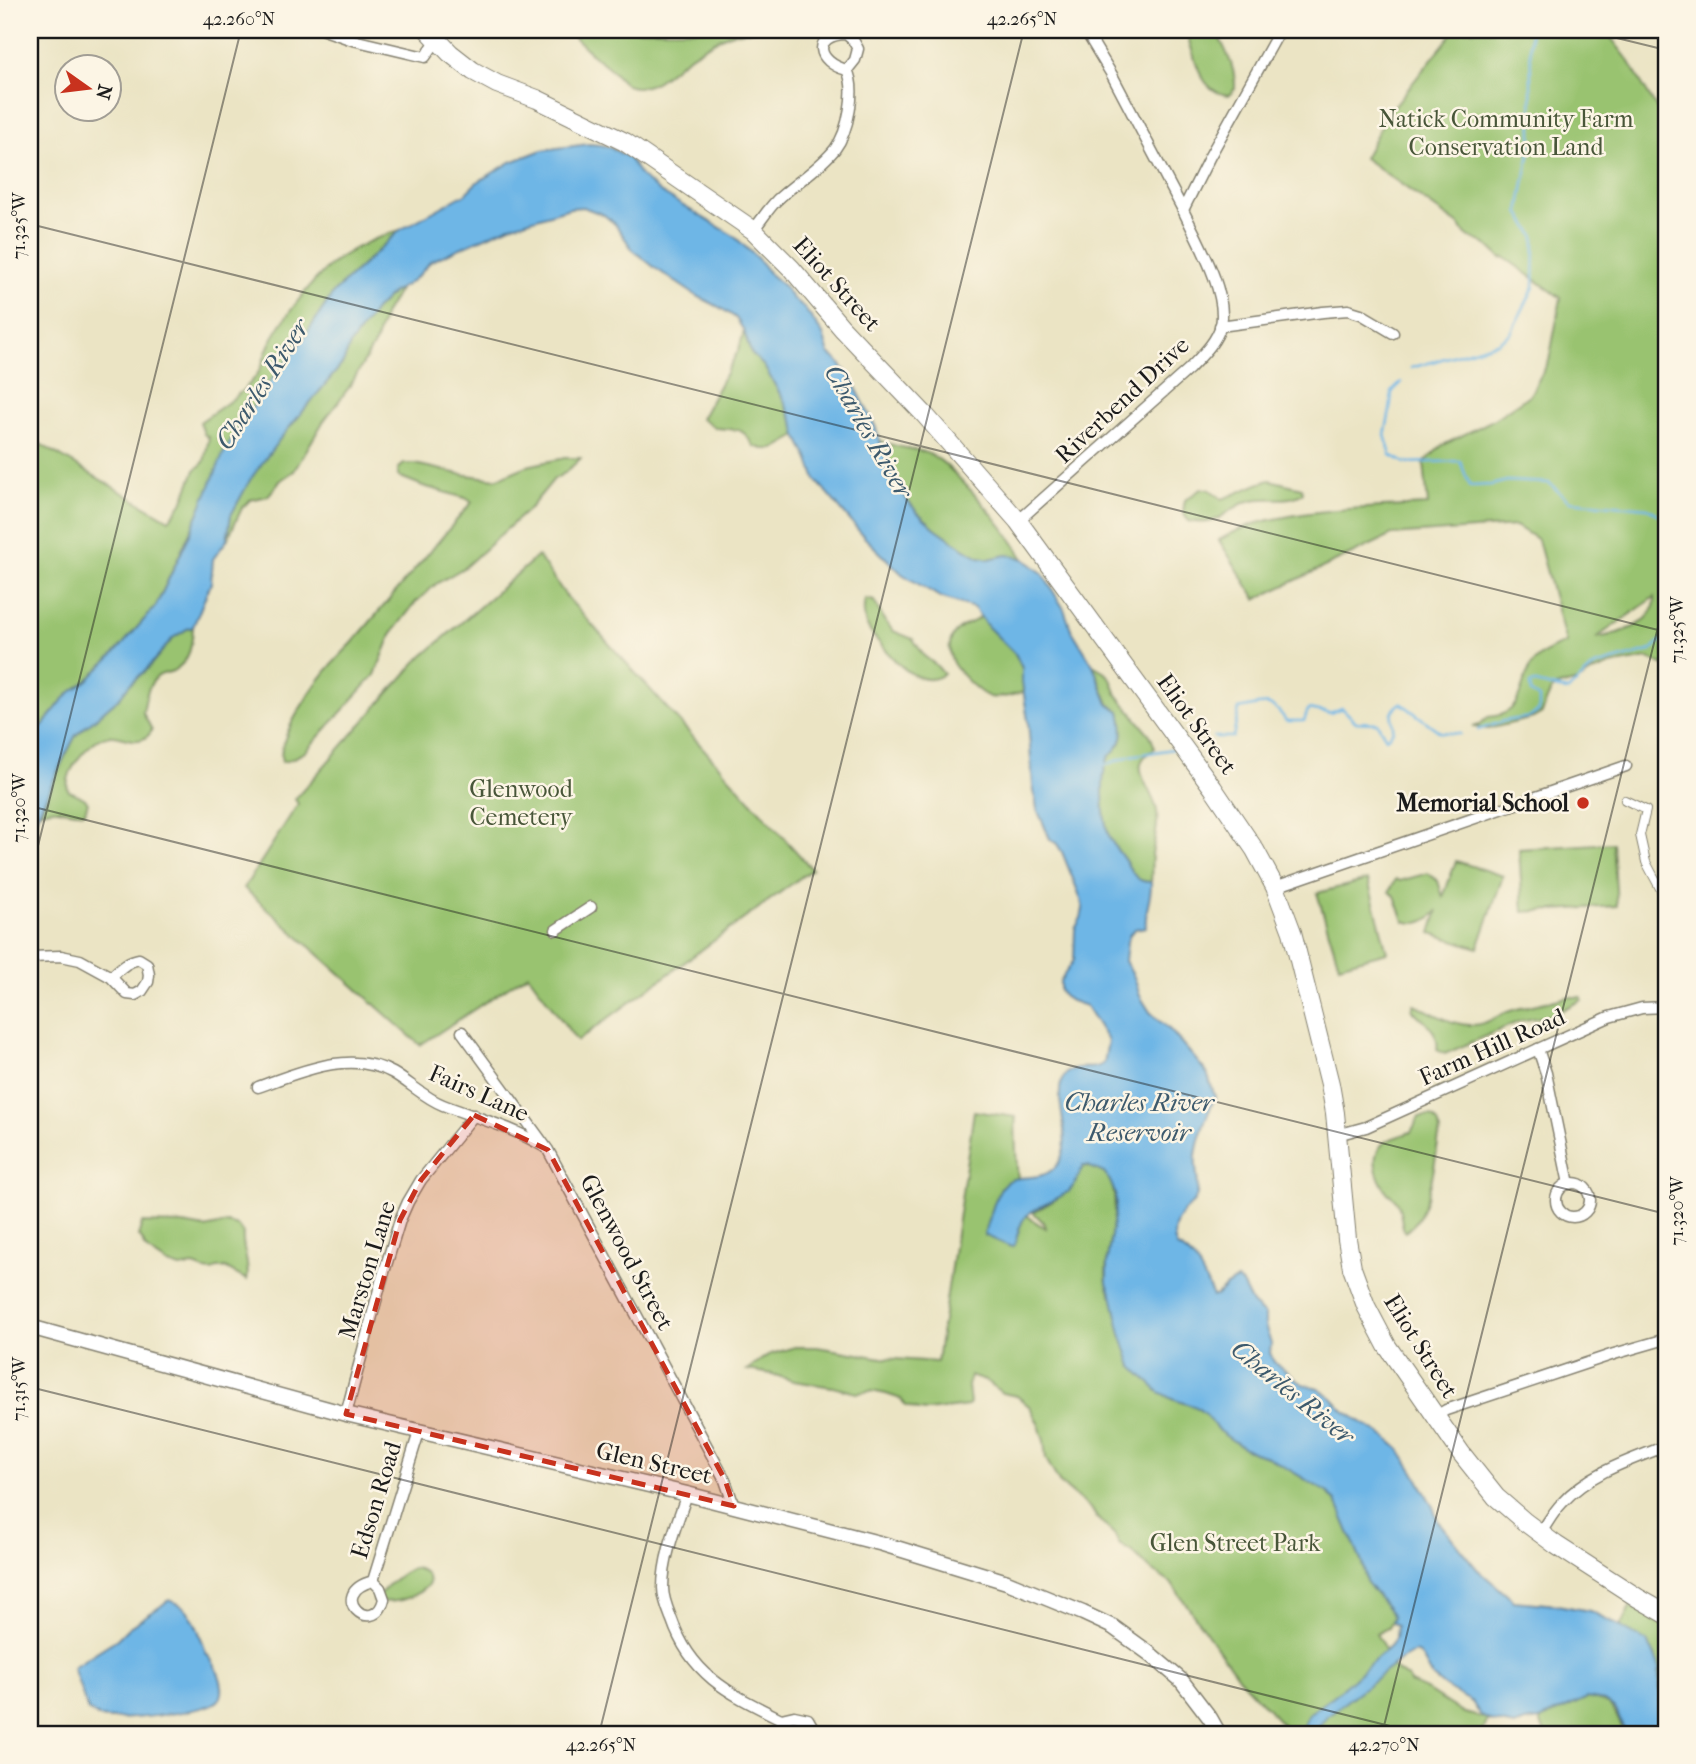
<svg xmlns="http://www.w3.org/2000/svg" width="1696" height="1764" font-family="'IM FELL French Canon',serif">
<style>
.green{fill:#99c36f;stroke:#5a7046;stroke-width:2;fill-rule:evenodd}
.water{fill:#6eb6e6;stroke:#456981;stroke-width:2}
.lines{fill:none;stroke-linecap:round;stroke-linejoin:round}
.stream{stroke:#6eb6e6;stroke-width:2.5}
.pedestrian-casing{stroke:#848070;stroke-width:10}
.minor-casing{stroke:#848070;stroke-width:13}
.tertiary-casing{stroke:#848070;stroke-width:17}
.primary-casing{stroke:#848070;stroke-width:20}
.pedestrian{stroke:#fff;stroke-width:8}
.minor{stroke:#fff;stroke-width:10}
.tertiary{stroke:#fff;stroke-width:14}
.primary{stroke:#fff;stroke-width:18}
.marked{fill:#c8321e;fill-opacity:0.2;stroke:#c8321e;stroke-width:5;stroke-dasharray:14 9;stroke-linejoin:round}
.ticks{fill:none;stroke:#1c1c1c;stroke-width:2;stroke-opacity:0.45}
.poi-dot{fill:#c8321e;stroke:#fcf5e5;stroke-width:2.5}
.labels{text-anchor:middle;stroke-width:5;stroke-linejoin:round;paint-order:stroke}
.park-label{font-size:24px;fill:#485639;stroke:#fcf5e5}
.street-label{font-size:24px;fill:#1c1c1c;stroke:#fcf5e5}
.poi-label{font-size:24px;font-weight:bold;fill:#1c1c1c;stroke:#fcf5e5;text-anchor:end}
.water-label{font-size:26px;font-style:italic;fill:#3d5a6d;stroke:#fcf5e5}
.neatline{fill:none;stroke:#1c1c1c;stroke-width:2.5}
.ticks-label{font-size:18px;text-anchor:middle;fill:#1c1c1c}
</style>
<rect width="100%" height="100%" fill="#fcf5e5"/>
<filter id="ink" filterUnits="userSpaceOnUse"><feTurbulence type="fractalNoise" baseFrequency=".0143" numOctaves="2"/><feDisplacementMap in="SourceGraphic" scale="14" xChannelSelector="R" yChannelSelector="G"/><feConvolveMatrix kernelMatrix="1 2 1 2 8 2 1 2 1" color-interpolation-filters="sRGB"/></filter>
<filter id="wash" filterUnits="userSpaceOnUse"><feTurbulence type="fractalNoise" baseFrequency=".00686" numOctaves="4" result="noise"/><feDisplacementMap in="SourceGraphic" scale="28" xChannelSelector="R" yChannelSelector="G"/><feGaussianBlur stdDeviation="1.57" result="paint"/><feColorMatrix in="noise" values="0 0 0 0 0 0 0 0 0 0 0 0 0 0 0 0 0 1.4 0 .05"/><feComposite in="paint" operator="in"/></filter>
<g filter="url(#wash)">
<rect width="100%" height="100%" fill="#ebe4c4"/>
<g class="green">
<path d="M568,30H757C749,31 738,31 730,34C714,40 693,54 679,64C666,74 655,87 637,87C623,88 617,74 607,66C592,55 580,44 568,30Z"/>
<path d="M1185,30H1218V35C1227,53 1236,69 1235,89L1229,95C1197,93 1195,52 1185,30Z"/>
<path d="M1455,30H1605L1626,57L1666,124V667L1648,658L1610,665L1593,672L1578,681L1556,687L1551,690L1542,713L1533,718L1488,729L1473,727L1479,725L1488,717C1527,714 1516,686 1533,663C1541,653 1555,647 1566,643L1538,540L1516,526L1392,535L1256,599L1219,540C1230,534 1242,528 1254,524C1310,508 1370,508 1428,505L1424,463L1441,446L1491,421L1530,395L1549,361L1561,298L1504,257L1501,258C1496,254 1493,250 1488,246C1475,236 1470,243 1460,226L1364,158L1387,115ZM1655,597C1657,625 1618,634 1596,638Z"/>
<path d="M400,230L334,292L297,348L265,388L237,430L156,606L117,651L88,680L72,691L61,702L35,736L30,747V438L169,520L182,503L195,470L204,462L209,438L204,434L200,422C218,409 246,392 258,373C263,365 265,353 270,343C281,322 307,287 325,270C344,251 375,238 400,230Z"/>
<path d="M400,288L385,313L375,343L350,386L323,422L294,471L281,480L268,496L250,500L242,508L227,540L231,515L250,479L279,440L343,363L350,345L375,310L393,292Z"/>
<path d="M744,331L751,353L764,366L783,399L795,424L797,436L774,449H763L754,446L745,434L739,430L716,428L701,419L739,349Z"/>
<path d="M879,440C896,449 915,447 931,455C942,460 948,467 956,475C982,501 1006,528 1024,559L1007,555L989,559L979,557L962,547L935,528L918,513L907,500L889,467Z"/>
<path d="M564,458H581L565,473L554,479L531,507L465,567L436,584L416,602L392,633L375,675L305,752L290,760L282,762C275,738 319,678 335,661C341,654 348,648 354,641L472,502L465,498L423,486L398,476V469L404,464H415L460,474L496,479L527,466Z"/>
<path d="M1270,480L1302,488L1303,493C1287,504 1266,495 1249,501C1224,509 1221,528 1189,521C1182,514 1183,510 1185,500L1201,489H1209L1222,499C1239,494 1253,484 1270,480Z"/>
<path d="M538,556L566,596L812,869L577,1041L528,974L420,1045L244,888L298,804L295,799L416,662Z"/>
<path d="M865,599L874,601L884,620L893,631L913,639L924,656L936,665L944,674C922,690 897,664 884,648C878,641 871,635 867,626C863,617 863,608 865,599Z"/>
<path d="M980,617L1016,655L1022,668L1023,692C1013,695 1001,699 990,697C979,694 959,673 953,663C949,655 948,644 953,636C958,626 972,624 980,617Z"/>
<path d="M193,627C192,644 191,661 173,671C169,673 161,673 157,677C147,685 145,701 143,713L152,730C150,733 149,736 145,738C134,745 119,734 107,736C90,739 63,772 68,790C75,794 84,796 88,802L85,812C67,814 61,804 40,812L63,760L76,735L120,697L130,684L147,669L173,638L187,629Z"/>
<path d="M1093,665L1105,672L1111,679L1117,695L1150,735L1155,748C1149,752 1142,757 1141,764C1138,777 1155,797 1157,811C1159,826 1154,840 1152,855C1151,864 1152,873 1151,882C1134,882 1132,871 1124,859C1118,851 1113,845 1109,836C1103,821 1100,777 1107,761C1109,754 1116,750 1120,744C1125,735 1121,721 1120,711L1109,704Z"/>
<path d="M1613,843L1617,906L1523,912L1519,849Z"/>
<path d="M1456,861L1503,876L1478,948L1431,933L1438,910C1430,921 1418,926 1404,921L1395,896L1389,892L1396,879L1400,881L1428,873L1438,881L1443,897Z"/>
<path d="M1368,880L1387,952L1339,965L1317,893Z"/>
<path d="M1568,997H1582V1000L1552,1015L1520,1021L1445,1054L1437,1050C1440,1030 1424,1023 1412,1009L1414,1004C1432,1012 1449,1024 1469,1025C1485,1026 1496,1016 1510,1011C1529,1005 1548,1002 1568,997Z"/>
<path d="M974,1111L1016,1117C1014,1127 1018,1204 1023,1211C1029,1218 1038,1224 1046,1228L1045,1224L1033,1212C1060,1198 1070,1193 1083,1166C1141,1169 1100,1250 1107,1283C1109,1293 1116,1303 1120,1312C1133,1339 1145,1365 1158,1391L1172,1399L1196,1407L1205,1414L1219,1431L1241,1446L1254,1453L1268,1457L1328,1493L1336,1501L1362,1563L1366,1581L1391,1613L1393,1618L1388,1628L1376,1634L1384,1647L1390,1665L1408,1678L1410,1683L1426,1690L1461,1712L1488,1719L1482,1734H1306L1305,1725L1294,1734H1291L1239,1678L1171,1583L1151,1570L1132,1552L1119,1544L1115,1535L1097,1518L1092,1510L1059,1482L1046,1459L1044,1441L1039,1425L1030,1407L1017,1396L1002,1393L988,1382L970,1376L968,1386L970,1404L968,1406L927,1411L918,1410L906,1406L901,1399L886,1394L871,1391L857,1393L833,1387L793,1381L772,1374L747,1370L768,1355L795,1347H817L882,1358L937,1362Z"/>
<path d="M1431,1116C1437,1119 1439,1123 1440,1130C1435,1158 1431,1217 1405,1232C1400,1223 1402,1209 1396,1200C1394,1197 1390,1195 1387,1192C1377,1178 1368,1155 1385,1142C1393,1137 1403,1135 1411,1132L1419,1117Z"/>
<path d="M142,1223L183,1224L205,1228L227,1223L238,1226L243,1233C241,1249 251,1264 247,1280L225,1268H217L212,1271L204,1270L194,1266L180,1268L168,1264L147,1250L141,1238L138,1236Z"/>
<path d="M414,1568C424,1571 429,1573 429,1584C414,1599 395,1604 374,1601C385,1588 398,1573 414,1568Z"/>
<path d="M1630,1607L1666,1627V1725L1661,1699L1663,1696C1658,1688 1660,1683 1659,1674C1656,1645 1643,1640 1620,1627Z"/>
<path d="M1587,1698C1618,1702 1612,1711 1625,1733L1624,1734H1545L1540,1720Z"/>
</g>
<g class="water">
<path d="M589,144L601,145L609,147L628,157L642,177L660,192L734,236L758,259L770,274L783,285L793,299L804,308L823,334L829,354L837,360L852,380L875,426L889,467L907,500L918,513L935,528L962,547L979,557L989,559L1007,555L1015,556L1024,559L1042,573L1064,609L1071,629L1093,665L1108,704L1120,711C1122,720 1125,735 1120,743C1117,750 1109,754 1107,761C1100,776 1103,821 1109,836C1113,845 1118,851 1124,859C1132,871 1134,882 1151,882C1152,898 1144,911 1146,927L1135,929L1130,934L1127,942L1125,961L1134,977L1140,996L1150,1012L1171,1031L1198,1062L1207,1073L1215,1097C1207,1115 1199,1135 1196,1155C1194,1168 1200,1181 1197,1194C1195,1203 1190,1205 1184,1211C1175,1221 1171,1235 1177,1247C1198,1256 1203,1277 1213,1296H1216L1226,1286L1237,1280L1242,1284L1252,1304L1265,1315V1325L1271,1344L1270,1353L1274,1362L1303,1384L1318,1388L1332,1398L1344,1411L1388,1439L1399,1449L1414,1472L1433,1507L1438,1521L1477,1569L1514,1601L1557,1605L1590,1611L1612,1622L1647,1642L1653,1652L1661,1671L1659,1672V1689L1664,1696L1661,1700L1666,1718V1734H1624L1625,1733L1616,1710L1604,1701L1587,1698L1540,1720L1526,1722L1514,1726L1491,1721L1481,1716L1472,1702L1445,1687L1433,1677L1423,1659L1419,1654L1414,1652L1399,1661L1327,1716L1316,1730L1314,1734H1301L1305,1720L1310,1713L1336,1694L1391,1645L1395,1638L1396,1626L1391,1622L1393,1618L1391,1613L1366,1581L1362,1563L1336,1501L1328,1493L1268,1457L1254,1453L1241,1446L1219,1431L1205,1414L1196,1407L1172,1399L1158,1391L1132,1366L1121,1334L1112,1295L1107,1283V1260L1116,1204L1115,1193L1110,1181L1104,1173L1088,1166H1083C1079,1174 1077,1183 1070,1190C1057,1201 1039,1205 1027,1215C1020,1221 1017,1236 1015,1245L1011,1247L984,1235C989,1223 995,1193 1003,1185C1015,1171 1041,1185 1057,1165C1077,1139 1049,1095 1065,1075C1075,1062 1093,1073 1104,1063L1108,1041L1086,1006L1069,1000L1063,996L1060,990V981L1074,960L1075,929L1081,918L1083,909L1081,899L1062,852L1057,844L1050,839L1037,809L1033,786L1028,721L1022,682V668L1016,655L988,627L974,608L940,597L902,574L865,538L816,480L809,460L797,436L794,424L783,399L764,366L751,353L744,331L736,318L719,307L695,295L655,268L633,250L615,224L604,215L583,207L570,208L510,226L431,261L418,276L406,285L393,292L375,310L350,345L343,363L279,440L250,480L231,515L227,540L213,559L211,583L193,627L187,629L173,638L147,669L130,684L120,697L76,735L63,760L30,831V747L35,736L61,702L72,691L88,680L117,651L156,606L188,538L224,452L265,388L297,348L334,292L400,230L465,194L476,183L511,162L542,150Z"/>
<path d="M168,1600C175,1602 182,1604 186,1609C197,1622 201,1638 206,1653C208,1657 210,1657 212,1661C218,1670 228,1692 218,1701C206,1712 118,1722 102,1718C97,1717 92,1713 88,1711L73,1667L117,1639L128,1628L161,1606Z"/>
</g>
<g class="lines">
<g class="stream">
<path d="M1411,368L1497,343L1511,333L1534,287L1535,237L1519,212L1532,138L1530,30"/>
<path d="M1401,383L1392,392L1390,411L1385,435L1391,455L1405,463L1460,461L1470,486L1491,485L1507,481L1549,483L1569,501L1648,508L1666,519"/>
<path d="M1478,730L1504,721L1530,717L1539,711V698L1531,693L1530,684L1536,683L1567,691L1595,666L1652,650L1666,636"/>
<path d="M1214,737H1233L1239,709C1262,705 1272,697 1286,721H1304L1308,709L1330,713L1342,708L1356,722L1377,723L1386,738C1404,726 1380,718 1401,703L1440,732L1460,734"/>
<path d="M1102,766L1130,756L1173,749"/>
</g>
</g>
</g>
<g filter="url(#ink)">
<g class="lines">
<g class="pedestrian-casing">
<path id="pedestrian" d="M1625,800L1646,810L1640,835L1646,862L1662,892L1666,895"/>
</g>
<g class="minor-casing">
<g id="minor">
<path d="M324,30L353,40L425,57L437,40"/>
<path d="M1085,30L1112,75L1183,210"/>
<path d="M753,230C761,221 768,209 777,200C795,183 819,169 835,149C848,132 857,89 847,70C816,62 812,35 846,34L853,40L858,49L855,60L847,70"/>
<path d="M1220,326L1323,312L1348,310L1361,314L1393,333"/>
<path d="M1018,521L1189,369C1201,356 1216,343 1221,325C1228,292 1197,240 1183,210L1210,156L1280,30"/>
<path d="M1275,887L1626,766"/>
<path d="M556,930L591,907"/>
<path d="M30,957L61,956L80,960L111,977L127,994L135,995L142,991L148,982L149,975L147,964L139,959C127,961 120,969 111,977"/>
<path d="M462,1032L548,1150L725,1480L734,1506"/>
<path d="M1538,1049L1546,1073L1569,1184"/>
<path d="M258,1087C300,1072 351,1049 393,1073C410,1083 425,1098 443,1105C477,1118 512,1127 543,1146"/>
<path d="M1337,1135L1366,1127L1609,1017L1642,1008L1666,1007"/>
<circle cx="1573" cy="1200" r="17"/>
<path d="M346,1414L381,1282L400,1220L408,1202L421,1180L474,1115"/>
<path d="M1436,1416L1446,1410L1614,1354L1666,1339"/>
<path d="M687,1494C677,1523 663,1557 663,1588C663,1599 668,1610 672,1620C691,1676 731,1694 781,1719L794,1716L808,1719L812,1726L813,1734"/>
<path d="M1540,1534C1547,1524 1553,1512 1562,1503C1589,1473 1630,1460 1666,1446"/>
<path d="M373,1581L380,1588L384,1599C374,1639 324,1594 373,1581L419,1432"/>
<path d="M781,1719L783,1734"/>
</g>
</g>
<g class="tertiary-casing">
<path id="tertiary" d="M30,1327L346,1414L687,1494L883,1544L1007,1582L1083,1613L1113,1627L1149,1653L1181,1680L1210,1718L1219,1734"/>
</g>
<g class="primary-casing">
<path id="primary" d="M428,30L450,53L473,71L497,84L537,99L625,142L753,230L791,268L842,328L924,414L1018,521L1213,788L1255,850L1275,887L1292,932L1330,1084L1335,1113L1347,1239L1352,1268L1366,1306L1387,1346L1461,1453L1496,1497L1525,1522L1556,1545L1638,1598L1666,1614"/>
</g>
<use href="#pedestrian" class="pedestrian"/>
<use href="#minor" class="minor"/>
<use href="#tertiary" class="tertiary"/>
<use href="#primary" class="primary"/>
</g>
</g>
<path class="marked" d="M474,1115L548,1150L725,1480L734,1506L346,1414L400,1220L421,1180Z"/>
<path class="ticks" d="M1584,30L1666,50M30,224L1666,632M30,806L1666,1214M30,878L241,30M30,1387L1422,1734M599,1734L1024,30M1382,1734L1666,595"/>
<circle class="poi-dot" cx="1583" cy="803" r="7"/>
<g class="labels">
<g class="park-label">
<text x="1506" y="127">Natick Community Farm<tspan x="1506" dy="28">Conservation Land</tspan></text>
<text x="521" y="797">Glenwood<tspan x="521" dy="28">Cemetery</tspan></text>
<text x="1235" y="1551">Glen Street Park</text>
</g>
<g class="street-label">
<text transform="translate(837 284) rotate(48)" y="8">Eliot Street</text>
<text transform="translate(1122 400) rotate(-43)" y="8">Riverbend Drive</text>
<text transform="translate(1197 724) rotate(54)" y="8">Eliot Street</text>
<text transform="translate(1492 1047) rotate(-24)" y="8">Farm Hill Road</text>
<text transform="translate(479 1093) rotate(24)" y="8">Fairs Lane</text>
<text transform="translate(627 1252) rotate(62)" y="8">Glenwood Street</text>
<text transform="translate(367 1270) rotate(-73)" y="8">Marston Lane</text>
<text transform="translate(1421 1346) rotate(58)" y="8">Eliot Street</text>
<text transform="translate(654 1463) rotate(13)" y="8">Glen Street</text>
<text transform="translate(376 1500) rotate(-73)" y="8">Edson Road</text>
</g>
<g class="poi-label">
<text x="1569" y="811">Memorial School</text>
</g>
<g class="water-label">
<text transform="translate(262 384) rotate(-57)" y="9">Charles River</text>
<text transform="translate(869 431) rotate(60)" y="9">Charles River</text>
<text x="1139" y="1111">Charles River<tspan x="1139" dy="30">Reservoir</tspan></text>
<text transform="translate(1293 1392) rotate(39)" y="9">Charles River</text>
</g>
</g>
<rect width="1696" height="1764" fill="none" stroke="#fcf5e5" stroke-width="77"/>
<g transform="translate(88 88) rotate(104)"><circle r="33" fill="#fcf5e5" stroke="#a29e95" stroke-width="2"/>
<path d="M0-5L12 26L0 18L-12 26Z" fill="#c8321e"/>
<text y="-10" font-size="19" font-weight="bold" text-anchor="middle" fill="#1c1c1c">N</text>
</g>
<rect x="38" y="38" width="1620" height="1688" class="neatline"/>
<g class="ticks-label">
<text x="239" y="25">42.260°N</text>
<text x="1022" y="25">42.265°N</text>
<text transform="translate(19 226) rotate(-90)" y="6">71.325°W</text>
<text transform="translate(1677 630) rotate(-90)" y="6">71.325°W</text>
<text transform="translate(19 808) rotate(-90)" y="6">71.320°W</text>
<text transform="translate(1677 1211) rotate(-90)" y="6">71.320°W</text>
<text transform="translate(19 1389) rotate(-90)" y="6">71.315°W</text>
<text x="601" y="1751">42.265°N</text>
<text x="1384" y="1751">42.270°N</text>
</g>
</svg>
